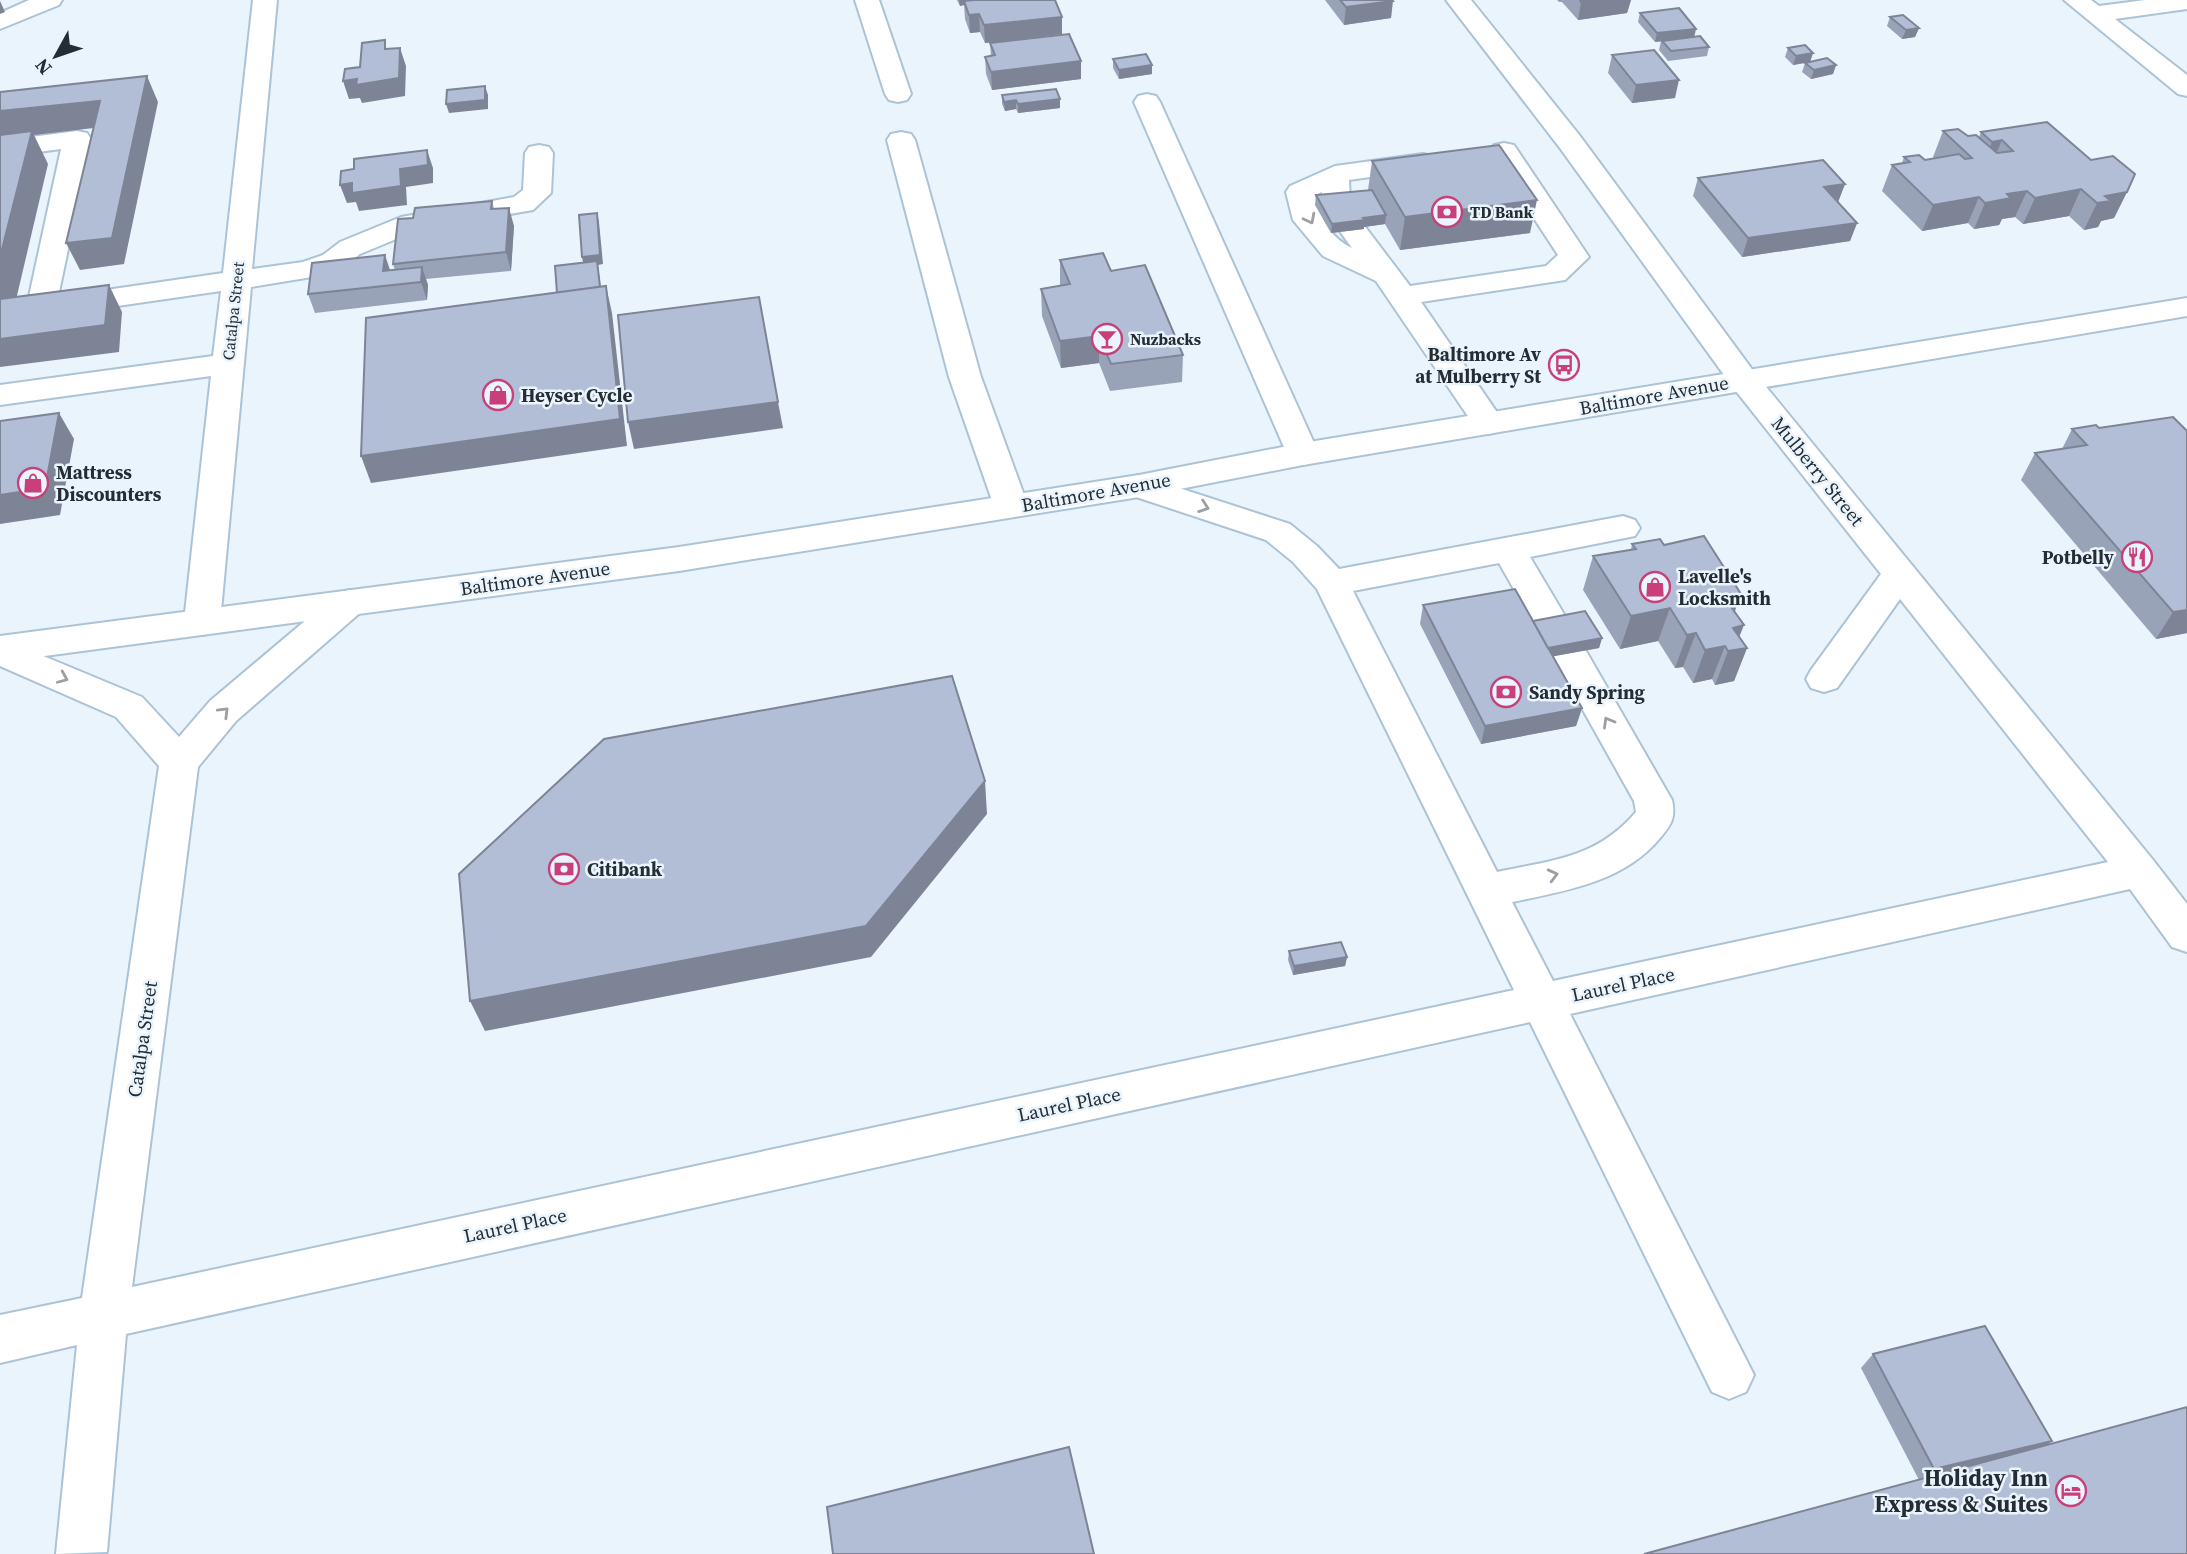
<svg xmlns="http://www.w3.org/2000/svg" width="2187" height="1554" font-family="'Source Serif 4',serif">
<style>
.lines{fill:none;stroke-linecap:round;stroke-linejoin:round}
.minor-casing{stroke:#acc3d6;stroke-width:4}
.major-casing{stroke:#acc3d6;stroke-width:4}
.minor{fill:#fff;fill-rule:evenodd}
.major{fill:#fff;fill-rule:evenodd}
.wall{fill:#99a3b8}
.shaded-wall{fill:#7d8496}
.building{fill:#b2bdd6;stroke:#7d8496;stroke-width:2}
.oneway{stroke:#9ca0a4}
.labels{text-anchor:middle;stroke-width:5;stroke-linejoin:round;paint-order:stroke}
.far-poi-label{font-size:16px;font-weight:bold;fill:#242d34;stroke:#eaf4fc;text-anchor:start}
.far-street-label{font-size:16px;fill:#242d34;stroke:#eaf4fc}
.poi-label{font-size:19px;font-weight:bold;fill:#242d34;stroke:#eaf4fc;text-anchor:start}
.street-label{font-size:19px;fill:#242d34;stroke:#eaf4fc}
.near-poi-label{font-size:23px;font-weight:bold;fill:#242d34;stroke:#eaf4fc;text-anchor:end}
</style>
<rect width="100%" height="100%" fill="#eaf4fc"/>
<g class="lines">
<g class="minor-casing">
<g id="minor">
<path d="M29,0H62L59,5L0,29V13Z"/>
<path d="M253,0H277L252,269L303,262L323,255L340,242L401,217L514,197L523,190L525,153L529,147L539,145L549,147L553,153L551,193L533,210L418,230L360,254L343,267L318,276L251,287L220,622L215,631L202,635L189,631L184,622L211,376L0,405V385L213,356L221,291L0,323V305L28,301L61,149L0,157V141L77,131L87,133L91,139L58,297L223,273Z"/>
<path d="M855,0H879L911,94L907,100L898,102L889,100L885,94Z"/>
<path d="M1446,0H1471L1580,136L1754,372L2153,860L2187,904V952L2172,947L2130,889L1570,1014L1754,1375L1746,1392L1729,1399L1712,1392L1530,1022L126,1334L107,1552L56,1554L77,1345L0,1363V1315L82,1298L159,766L116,717L0,666V638L142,697L179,737L210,701L338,593L350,590L362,593L368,602L362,611L236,721L198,767L132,1287L1514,990L1317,589L1293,562L1266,540L1127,494L1122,486L1127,478L1139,475L1290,524L1317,546L1339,569L1623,516L1635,520L1640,528L1635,536L1530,557L1571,626L1566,635L1553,639L1540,635L1499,563L1353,591L1497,872C1553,860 1597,858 1636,812L1634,801L1551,653L1556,644L1569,640L1582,644L1672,800C1676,818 1671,825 1660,838C1624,882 1565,891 1512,902L1553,981L2108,862L1900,599L1837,688L1824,692L1811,688L1806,679L1811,670L1881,574L1732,386L1560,148Z"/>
<path d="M2064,0H2091L2099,6L2145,0H2187V9L2115,19L2187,75V96L2178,94Z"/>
<path d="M1147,94L1156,96L1160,102L1319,454L1315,462L1303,465L1291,462L1287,454L1134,102L1138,96Z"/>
<path d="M901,132L911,134L915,140L981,377L1028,506L1023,514L1011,517L999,514L994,506L949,377L887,140L891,134Z"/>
<path d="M1504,143L1514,145L1589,257L1565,280L1421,302L1505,424L1500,431L1489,434L1478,431L1376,281L1323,256L1293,220L1286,192L1290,186L1335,166L1423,154L1433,156L1437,162L1433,168L1349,180L1350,202L1346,208L1336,210L1326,208L1322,202V192L1315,195C1320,217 1330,238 1352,248L1339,230L1343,224L1353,221L1363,224L1410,286L1546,266L1558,255L1490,151L1494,145Z"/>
</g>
</g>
<g class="major-casing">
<path id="major" d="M2187,298V316L1303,465L1139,497L679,571L0,662V636L679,547L1139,475L1303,443Z"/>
</g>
<use href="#minor" class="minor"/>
<use href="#major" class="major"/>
</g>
<g class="wall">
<path d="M957,0H1055L1062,34L985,43L980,32L970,33L965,19L964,5L960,6Z"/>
<path d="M1325,0H1392L1391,18L1344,25Z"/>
<path d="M1557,0H1631L1627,13L1578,20L1562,2H1559Z"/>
<path d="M1640,13L1694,37L1709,47L1707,56L1668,61L1659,50L1661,41L1655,42L1638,22Z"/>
<path d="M1890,17L1919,28L1915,37L1902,39L1887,26Z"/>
<path d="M990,43L1081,79L992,90L986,74L985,57L991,56Z"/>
<path d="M1788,48L1813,53L1810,62L1793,65L1785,57Z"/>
<path d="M1612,55L1675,98L1632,103L1608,73Z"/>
<path d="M1113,59L1152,65V74L1119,79L1113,68Z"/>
<path d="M1805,63L1836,65L1833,74L1811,79L1802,72Z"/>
<path d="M1002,95L1060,108L1018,113L1016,109L1005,111L1002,104Z"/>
<path d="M2047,122L2127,192L2114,218L2101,221L2098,227L2084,230L2069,216L2023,224L2015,217L2002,219L1999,225L1974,229L1968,223L1922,231L1882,191L1892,165L1902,163L1904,157L1925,160L1934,158L1933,157L1943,131L1968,136L1979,137L1981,132Z"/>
<path d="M1372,161L1530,233L1400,250L1385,224L1364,227V229L1331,233L1315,205L1316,195L1368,190Z"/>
<path d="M1698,178L1845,184L1838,202L1857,223L1850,241L1742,257L1693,196Z"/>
<path d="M492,201L494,209L514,226L511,271L426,279L428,285L427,300L315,313L308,294L395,270L393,264L413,218Z"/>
<path d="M1060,260L1111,271L1183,355L1182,382L1110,391L1099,363L1061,368L1042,316L1041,289L1060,286Z"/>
<path d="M2096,425L2187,633L2156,639L2021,480L2035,453L2062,449L2072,429Z"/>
<path d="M1632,544L1664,545L1735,612L1739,637L1747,648L1734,681L1715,685L1712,679L1693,683L1683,667L1675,668L1658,641L1620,649L1583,590L1593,556L1631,550Z"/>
<path d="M1423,605L1533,621L1602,638L1599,648L1553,656L1582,708L1576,726L1481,744L1420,624Z"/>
<path d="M1289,951L1347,957L1345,966L1293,975L1288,960Z"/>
<path d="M1873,1354L2047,1445L1919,1480L1861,1368Z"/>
</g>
<g class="shaded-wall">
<path d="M959,0H1009L964,1V5L960,6Z"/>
<path d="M1598,0H1631L1627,13L1578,20L1581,2Z"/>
<path d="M0,1L5,12L0,14Z"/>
<path d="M1393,1L1391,18L1344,25L1346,7Z"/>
<path d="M979,14L980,32L970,33L969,15Z"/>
<path d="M1062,17V34L985,43L984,25Z"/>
<path d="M1919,28L1915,37L1902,39L1906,30Z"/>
<path d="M1696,29L1694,38L1655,42L1657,33Z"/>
<path d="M400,48L406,66L405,96L362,103L360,98L349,99L343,81Z"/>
<path d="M1813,53L1810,62L1793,65L1796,56Z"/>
<path d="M1081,61V79L992,90L991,72Z"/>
<path d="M1152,65V74L1119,79V70Z"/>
<path d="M1836,65L1833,74L1811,79L1814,70Z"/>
<path d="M147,76L158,102L124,264L80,270L66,243Z"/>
<path d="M1679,80L1675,98L1632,103L1636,85Z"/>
<path d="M485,86L488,95V109L449,113L446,104Z"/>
<path d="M1060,99V108L1018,113V104Z"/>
<path d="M1016,100V109L1005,111L1004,102Z"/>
<path d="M100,101L111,126L34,135L48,164L15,304L0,306V111Z"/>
<path d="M2002,140L1991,166L1981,168L1992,142Z"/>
<path d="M427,150L433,168V183L406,187L407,205L359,211L356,202L347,203L340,185L352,183L400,169Z"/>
<path d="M1845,184L1838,202L1817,205L1824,187Z"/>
<path d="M2081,189L2069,216L2023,224L2035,198Z"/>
<path d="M2027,191L2015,217L2002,219L1999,225L1974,229L1985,203L2007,194Z"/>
<path d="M2127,192L2114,218L2101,221L2098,227L2084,230L2097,203L2105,196Z"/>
<path d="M1979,197L1968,223L1922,231L1933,205Z"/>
<path d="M1537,200L1530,233L1400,250L1405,217Z"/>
<path d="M509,208L514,226L511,271L506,252Z"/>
<path d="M597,213L599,222L603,264L598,265L602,297L584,267L582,257Z"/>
<path d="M1386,215L1385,224L1364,227V229L1331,233L1332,224L1363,218Z"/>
<path d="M1857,223L1850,241L1742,257L1748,238Z"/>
<path d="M385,255L391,273L383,271Z"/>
<path d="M422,267L428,285L427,300L421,282Z"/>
<path d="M109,285L122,312L119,352L0,367V339Z"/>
<path d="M606,286L612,313L627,446L371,483L361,456Z"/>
<path d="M1099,336V363L1061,368L1060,341Z"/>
<path d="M778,402L783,428L634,449L628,422Z"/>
<path d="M59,413L74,439L60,515L0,524V495Z"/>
<path d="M1741,594L1729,628L1724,597Z"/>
<path d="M1670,608L1658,641L1620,649L1631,616Z"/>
<path d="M2187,610V633L2156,639L2173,612Z"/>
<path d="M1744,625L1734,650L1747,648L1734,681L1715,685L1728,651L1733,628Z"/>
<path d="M1696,633L1683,667L1675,668L1687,635Z"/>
<path d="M1602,638L1599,648L1539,659L1542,649Z"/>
<path d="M1725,646L1712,679L1693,683L1705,650Z"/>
<path d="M1582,708L1576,726L1481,744L1485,726Z"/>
<path d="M985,781L987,814L871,957L485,1031L470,1001Z"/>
<path d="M1347,957L1345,966L1293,975L1294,966Z"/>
<path d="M2052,1441L2037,1454L1920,1482L1934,1469Z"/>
</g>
<g class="building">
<path d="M974,0H1055L1062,17L984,25L979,14L969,15L964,1Z"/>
<path d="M1340,0H1392L1393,1L1346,7Z"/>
<path d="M1580,0H1598L1581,2Z"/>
<path d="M1679,8L1696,29L1657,33L1640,13Z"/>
<path d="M1903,15L1919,28L1906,30L1890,17Z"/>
<path d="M1069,34L1081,61L991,72L985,57L995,55L990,43Z"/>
<path d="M1700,36L1709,47L1671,51L1662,41Z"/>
<path d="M385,40V49L400,48L399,78L356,85L357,79L343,81L345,69L360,67L362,43Z"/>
<path d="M1805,45L1813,53L1796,56L1788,48Z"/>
<path d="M1654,50L1679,80L1636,85L1612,55Z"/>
<path d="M1146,54L1152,65L1119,70L1113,59Z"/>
<path d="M1827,58L1836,65L1814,70L1805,63Z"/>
<path d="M147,76L112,238L66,243L100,101L0,111V92Z"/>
<path d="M485,86V100L446,104L447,90Z"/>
<path d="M1056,89L1060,99L1018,104L1016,100L1004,102L1002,95Z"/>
<path d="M2047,122L2091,160L2113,156L2135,174L2127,192L2105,196L2111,201L2097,203L2081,189L2035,198L2027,191L2007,194L2011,198L1985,203L1979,197L1933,205L1892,165L1910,162L1904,157L1919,155L1925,160L1959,154L1965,159L1972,158L1943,131L1958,129L1968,136L1976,135L1997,153L2013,151L2002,140L1992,142L1981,132Z"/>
<path d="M32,131L0,257V135Z"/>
<path d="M1499,145L1537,200L1405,217L1372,161Z"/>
<path d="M427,150L428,165L400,169L401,186L352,193V183L340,185L341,171L354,169V159Z"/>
<path d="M1823,160L1845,184L1824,187L1857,223L1748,238L1698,178Z"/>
<path d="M1372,190L1386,215L1363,218L1365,220L1332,224L1316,195Z"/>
<path d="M492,201L491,209L509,208L506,252L393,264L398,219L413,218L415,208Z"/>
<path d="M597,213L600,255L582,257L579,215Z"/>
<path d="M1103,253L1111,271L1145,265L1183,355L1111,364L1099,336L1060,341L1041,289L1070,284L1060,260Z"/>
<path d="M385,255L383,271L422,267L421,282L308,294L312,263Z"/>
<path d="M597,261L600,287L557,293L555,266Z"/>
<path d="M109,285L105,325L0,339V299Z"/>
<path d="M606,286L620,419L361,456L366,318Z"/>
<path d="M759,297L778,402L628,422L618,315Z"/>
<path d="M59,413L45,488L0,495V421Z"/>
<path d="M2173,417L2187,431V610L2173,612L2035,453L2087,445L2072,429L2096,425L2099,428Z"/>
<path d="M1704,536L1741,594L1724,597L1744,625L1733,628L1747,648L1728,651L1725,646L1705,650L1696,633L1687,635L1670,608L1631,616L1593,556L1636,549L1632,544L1660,539L1664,545Z"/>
<path d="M1515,589L1582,708L1485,726L1423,605Z"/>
<path d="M1585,611L1602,638L1548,648L1533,621Z"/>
<path d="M952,676L985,781L866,926L470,1001L459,874L604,739Z"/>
<path d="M1341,942L1347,957L1294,966L1289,951Z"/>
<path d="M1985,1326L2052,1441L1934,1469L1873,1354Z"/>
<path d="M2187,1407V1554H1644Z"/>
<path d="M1069,1447L1094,1554H833L827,1507Z"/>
</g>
<defs><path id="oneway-chevron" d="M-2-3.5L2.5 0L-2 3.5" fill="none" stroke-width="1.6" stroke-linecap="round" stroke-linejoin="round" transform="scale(1.75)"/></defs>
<g class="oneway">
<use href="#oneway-chevron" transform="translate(1310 219) rotate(63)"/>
<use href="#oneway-chevron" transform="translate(1204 507) rotate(19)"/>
<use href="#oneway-chevron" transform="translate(63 678) rotate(23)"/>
<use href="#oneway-chevron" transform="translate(224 712) rotate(-45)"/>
<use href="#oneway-chevron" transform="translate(1608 722) rotate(-120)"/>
<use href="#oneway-chevron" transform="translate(1553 875) rotate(-14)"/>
</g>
<defs>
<g id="bank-ring" transform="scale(1.575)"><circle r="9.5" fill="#eaf4fc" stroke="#c83f79" stroke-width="1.5"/><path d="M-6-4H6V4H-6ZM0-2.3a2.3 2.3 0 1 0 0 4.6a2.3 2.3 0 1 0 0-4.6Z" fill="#c83f79"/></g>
<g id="bar-ring" transform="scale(1.575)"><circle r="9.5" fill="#eaf4fc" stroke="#c83f79" stroke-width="1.5"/><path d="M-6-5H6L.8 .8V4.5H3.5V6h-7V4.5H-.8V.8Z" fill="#c83f79"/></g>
<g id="bus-ring" transform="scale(1.575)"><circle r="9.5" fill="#eaf4fc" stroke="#c83f79" stroke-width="1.5"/><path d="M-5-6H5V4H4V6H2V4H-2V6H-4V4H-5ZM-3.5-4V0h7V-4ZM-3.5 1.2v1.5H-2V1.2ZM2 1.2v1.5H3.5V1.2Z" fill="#c83f79"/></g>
<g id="shop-ring" transform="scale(1.575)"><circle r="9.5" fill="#eaf4fc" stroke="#c83f79" stroke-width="1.5"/><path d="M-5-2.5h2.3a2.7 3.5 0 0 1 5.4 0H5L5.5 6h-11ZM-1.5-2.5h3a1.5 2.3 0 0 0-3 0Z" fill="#c83f79"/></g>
<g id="restaurant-ring" transform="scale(1.575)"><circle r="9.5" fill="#eaf4fc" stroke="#c83f79" stroke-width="1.5"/><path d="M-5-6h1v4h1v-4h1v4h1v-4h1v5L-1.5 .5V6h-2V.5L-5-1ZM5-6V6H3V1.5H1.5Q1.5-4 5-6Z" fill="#c83f79"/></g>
<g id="hotel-ring" transform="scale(1.575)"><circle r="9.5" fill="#eaf4fc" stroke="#c83f79" stroke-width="1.5"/><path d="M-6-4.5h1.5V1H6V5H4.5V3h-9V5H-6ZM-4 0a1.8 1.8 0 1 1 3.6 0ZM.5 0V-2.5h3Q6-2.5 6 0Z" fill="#c83f79"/></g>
</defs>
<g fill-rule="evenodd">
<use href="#bank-ring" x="1447" y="212"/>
<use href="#bar-ring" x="1107" y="339"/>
<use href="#bus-ring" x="1564" y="365"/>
<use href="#shop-ring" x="498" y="395"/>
<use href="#shop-ring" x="33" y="483"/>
<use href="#restaurant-ring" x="2137" y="557"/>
<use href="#shop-ring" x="1655" y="587"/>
<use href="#bank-ring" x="1506" y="692"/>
<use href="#bank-ring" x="564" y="869"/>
<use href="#hotel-ring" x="2071" y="1491"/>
</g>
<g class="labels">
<g class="far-poi-label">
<text x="1470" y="218">TD Bank</text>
<text x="1130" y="345">Nuzbacks</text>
</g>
<g class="far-street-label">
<text transform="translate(233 311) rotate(-84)" y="6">Catalpa Street</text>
</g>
<g class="poi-label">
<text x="1541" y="361" text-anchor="end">Baltimore Av<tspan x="1541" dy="22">at Mulberry St</tspan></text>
<text x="521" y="402">Heyser Cycle</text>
<text x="56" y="479">Mattress<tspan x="56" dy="22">Discounters</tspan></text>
<text x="2114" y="564" text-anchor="end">Potbelly</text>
<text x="1678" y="583">Lavelle's<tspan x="1678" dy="22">Locksmith</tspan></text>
<text x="1529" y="699">Sandy Spring</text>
<text x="587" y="876">Citibank</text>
</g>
<g class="street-label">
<text transform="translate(1654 395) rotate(-10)" y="7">Baltimore Avenue</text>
<text transform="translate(1818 471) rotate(51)" y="7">Mulberry Street</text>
<text transform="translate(1096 492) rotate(-10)" y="7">Baltimore Avenue</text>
<text transform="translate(535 578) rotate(-8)" y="7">Baltimore Avenue</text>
<text transform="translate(1623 984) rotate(-12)" y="7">Laurel Place</text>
<text transform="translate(142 1039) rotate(-82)" y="7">Catalpa Street</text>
<text transform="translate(1069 1104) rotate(-12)" y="7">Laurel Place</text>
<text transform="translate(515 1225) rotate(-12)" y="7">Laurel Place</text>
</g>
<g class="near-poi-label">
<text x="2048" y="1486">Holiday Inn<tspan x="2048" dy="26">Express &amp; Suites</tspan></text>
</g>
</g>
<g transform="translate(56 56) rotate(230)" stroke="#eaf4fc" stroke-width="5" paint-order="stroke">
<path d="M0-5L12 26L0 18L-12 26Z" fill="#242d34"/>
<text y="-10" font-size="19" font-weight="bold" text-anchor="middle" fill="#242d34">N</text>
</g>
</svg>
